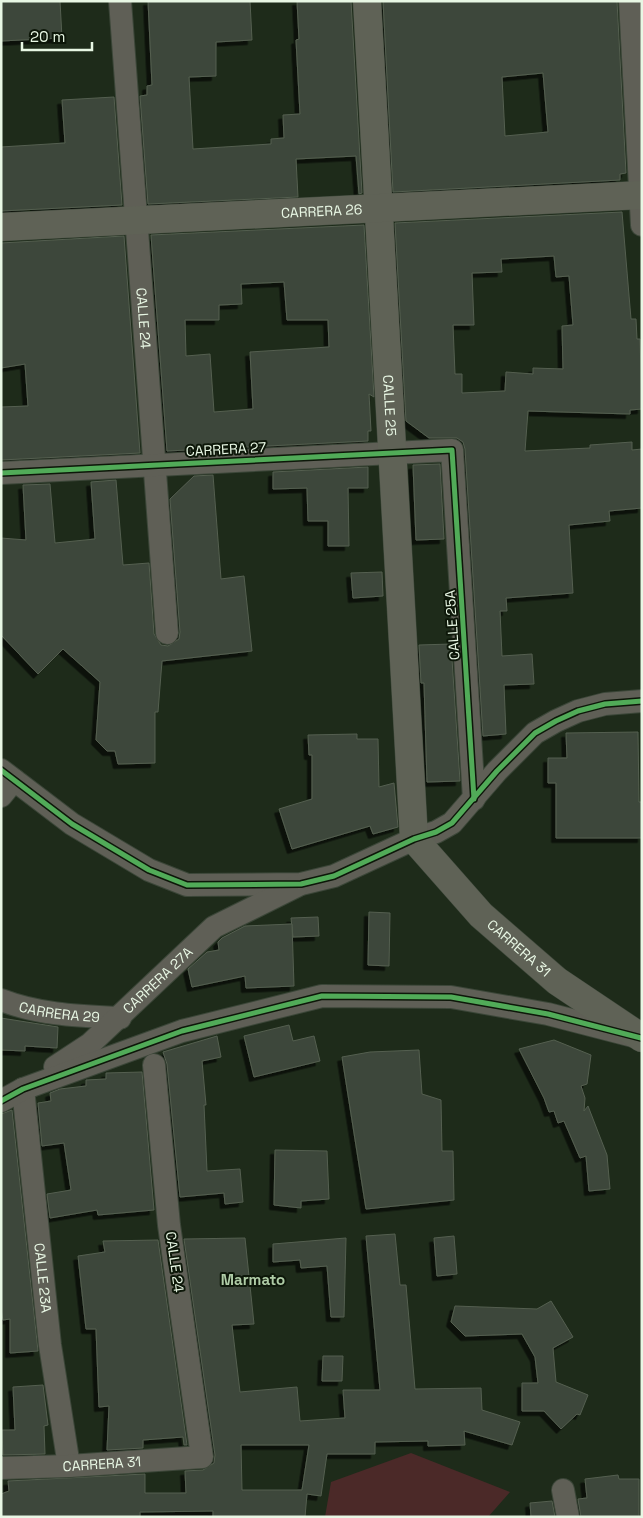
<svg xmlns="http://www.w3.org/2000/svg" width="643" height="1518" font-family="'Space Grotesk',sans-serif">
<style>
.green{fill:#4b2928}
.building{fill:#3d473a;stroke:#545f50;fill-rule:evenodd;filter:url(#shadow)}
.lines{fill:none;stroke-linecap:round;stroke-linejoin:round}
.street-casing{stroke:#3b4638;stroke-width:24}
.secondary-casing{stroke:#3b4638;stroke-width:29}
.street{stroke:#5f5f56;stroke-width:22}
.secondary{stroke:#5f6256;stroke-width:28}
.cycleway-casing{stroke:#0d1709;stroke-width:8}
.cycleway{stroke:#51ab58;stroke-width:5}
.labels{text-anchor:middle;stroke-width:4;stroke-linejoin:round;paint-order:stroke}
.street-label{font-size:14px;fill:#e8f7e4;stroke:#0d1709}
.neighbourhood-label{font-size:15px;font-weight:bold;fill:#afcca6;stroke:#0d1709}
</style>
<defs>
<filter id="shadow"><feDropShadow dx="-4.5" dy="4.5" stdDeviation="0" flood-color="#0009"/></filter>
</defs>
<rect width="100%" height="100%" fill="#1e2b1a"/>
<path class="green" d="M411,1453L510,1492L488,1517H325L331,1482Z"/>
<g class="building">
<path d="M1,1H60L62,38L1,41Z"/>
<path d="M148,1H250L252,40L216,42V76L189,77L193,149L271,144V139L284,138L283,115L300,114L296,40L299,39L297,1H351L362,193L359,194L356,156L296,159L298,197L148,204L140,96L147,95V86L152,85Z"/>
<path d="M383,1H617L626,173L620,174V180L393,192ZM543,73L548,132L505,136L502,77Z"/>
<path d="M114,97L122,205L1,211V147L65,143L62,100Z"/>
<path d="M622,212L631,319H636L637,339H640L642,409L630,410V414L528,411L525,451L590,448V445L632,442V450L642,449V508L609,511L610,521L569,525L573,593L506,598L507,611H500L502,656L532,654L534,684L504,685L506,734L483,736L465,449L463,442L457,438H429L406,421L395,223ZM554,256L556,277L569,276L573,325L562,326L563,369L533,368V374L506,372L505,391L462,393V374H455L453,325H474L472,273L502,272L501,259Z"/>
<path d="M364,225L374,397L369,394L371,431H368V441L167,451L151,235ZM284,282L287,320H328L329,347L250,352L253,409L214,412L210,354L186,356L185,320H219V305L242,304L241,284Z"/>
<path d="M124,236L140,453L1,460V407L28,406L25,364L1,368V243Z"/>
<path d="M440,464L444,539L416,540L413,465Z"/>
<path d="M368,467V488H348L349,546H328V521H308L307,488L273,489V472Z"/>
<path d="M213,475L221,579L244,576L252,651L162,661L158,712H155V763L118,764L115,751H107L96,740L100,682L63,649L38,674L1,635V538L26,540L23,485L50,484L55,543L95,539L91,482L116,480L123,565L149,563L154,634L161,645L168,646L179,639L180,632L170,499L194,476Z"/>
<path d="M382,572L383,596L353,598L351,573Z"/>
<path d="M451,644L460,781L427,782L424,683H421L419,645Z"/>
<path d="M638,732L639,802H642V838H556V783H548V758H567L566,733Z"/>
<path d="M357,734V739H378L379,787L394,783L398,827L373,834L370,826L292,849L279,809L312,799V755H309L308,735Z"/>
<path d="M369,912L390,913L389,966L368,965Z"/>
<path d="M318,917L319,936L293,937L291,918Z"/>
<path d="M292,924L294,986L246,988L245,976L192,987L188,969L207,952L219,950L218,942L222,938L245,926Z"/>
<path d="M1,1018L58,1027L57,1048L25,1046V1051L1,1050Z"/>
<path d="M289,1025L293,1041L314,1036L320,1061L254,1077L244,1036Z"/>
<path d="M217,1036L221,1057L202,1061L206,1105H204L207,1171L240,1169L243,1202L225,1204L224,1193L180,1197L167,1064L163,1052Z"/>
<path d="M554,1040L591,1055L587,1084L581,1086L585,1098L584,1111L588,1106L607,1155L610,1189L589,1191L586,1156L580,1158L564,1121L558,1123L554,1111L549,1112L544,1098L519,1049Z"/>
<path d="M419,1050L422,1094L441,1100L442,1151H453L454,1200L366,1209L342,1057L370,1052Z"/>
<path d="M142,1072L154,1210L98,1215L97,1210L50,1218L47,1194L71,1190L64,1143L42,1146L38,1103L51,1101L50,1093L60,1089L86,1086V1080L106,1079V1073Z"/>
<path d="M12,1110L38,1351L10,1353V1319L3,1320L1,1309V1114Z"/>
<path d="M275,1150L327,1151L329,1199L301,1201V1208L274,1205Z"/>
<path d="M395,1234L400,1285H406L415,1389L481,1388L482,1410L520,1422L512,1445L464,1431L465,1445L428,1446V1441L375,1442V1454H327L321,1496L307,1494L305,1517H213V1511L140,1512V1517H1V1494L9,1491L8,1481L145,1474V1493H186L185,1471L203,1470L214,1463L215,1455L184,1239L245,1238L254,1324L232,1325L240,1392L297,1387L300,1421L345,1418L343,1390H380L366,1236ZM241,1445H309L302,1490H242Z"/>
<path d="M454,1236L457,1274L437,1276L434,1238Z"/>
<path d="M346,1238L344,1317H331L327,1266L301,1268L300,1260L273,1262V1244Z"/>
<path d="M158,1240L187,1445H184L183,1437L143,1440V1448L107,1450L109,1406L99,1407L96,1329H86L78,1256L105,1252L103,1241Z"/>
<path d="M551,1301L573,1337L553,1348L556,1382L588,1395L580,1415L577,1414L561,1429L544,1411H522V1383H538L535,1357L522,1334L465,1336L451,1322L455,1306L537,1309Z"/>
<path d="M323,1356H343L342,1381H322Z"/>
<path d="M43,1385L48,1425L44,1426L45,1454L3,1455L2,1430H15L13,1387Z"/>
<path d="M618,1475L619,1479H639V1517H581L578,1499L587,1498L585,1479Z"/>
<path d="M552,1501L555,1517H531L530,1503Z"/>
</g>
<g class="lines">
<g class="street-casing">
<g id="street">
<path id="s1" d="M120,1L167,633"/>
<path d="M630,1L642,225"/>
<path d="M1,473L452,450L474,799"/>
<path d="M1,770L72,824L149,870L187,885L301,884L334,876L414,839L436,832L452,823L497,771L535,733L556,721L578,711L605,704L642,701"/>
<path d="M1,796L14,780"/>
<path id="s2" d="M1,1000C40,1015 79,1016 120,1018"/>
<path id="s3" d="M55,1067L90,1044L214,927L297,886"/>
<path id="s4" d="M23,1089L50,1345L69,1466"/>
<path d="M1,1101L23,1089L182,1031L322,996L451,997L548,1014L633,1036"/>
<path id="s5" d="M1,1468L69,1466L202,1457L169,1225L154,1065"/>
<path d="M563,1490L568,1517"/>
</g>
</g>
<g class="secondary-casing">
<g id="secondary">
<path id="s6" d="M367,1L414,839L481,915L557,981L642,1038"/>
<path id="s7" d="M1,227L642,195"/>
</g>
</g>
<use href="#street" class="street"/>
<use href="#secondary" class="secondary"/>
<g class="cycleway-casing">
<g id="cycleway">
<path d="M1,473L452,450L474,799"/>
<path d="M1,770L72,824L149,870L187,885L301,884L334,876L414,839L436,832L452,823L497,771L535,733L556,721L578,711L605,704L642,701"/>
<path d="M1,1101L23,1089L182,1031L322,996L451,997L548,1014L641,1038"/>
</g>
</g>
<use href="#cycleway" class="cycleway"/>
</g>
<g class="labels">
<g class="street-label">
<text dy="5" stroke="none"><textPath href="#s7" startOffset="321">CARRERA 26</textPath></text>
<text dy="5" stroke="none"><textPath href="#s1" startOffset="318">CALLE 24</textPath></text>
<text dy="5" stroke="none"><textPath href="#s6" startOffset="405">CALLE 25</textPath></text>
<text transform="translate(226 449) rotate(-3)" y="5">CARRERA 27</text>
<text transform="translate(452 625) rotate(-94)" y="5">CALLE 25A</text>
<text dy="5" stroke="none"><textPath href="#s6" startOffset="991">CARRERA 31</textPath></text>
<text dy="5" stroke="none"><textPath href="#s3" startOffset="135">CARRERA 27A</textPath></text>
<text dy="5" stroke="none"><textPath href="#s2" startOffset="60">CARRERA 29</textPath></text>
<text transform="translate(175 1262) rotate(82)" y="5">CALLE 24</text>
<text dy="5" stroke="none"><textPath href="#s4" startOffset="190">CALLE 23A</textPath></text>
<text dy="5" stroke="none"><textPath href="#s5" startOffset="101">CARRERA 31</textPath></text>
</g>
<g class="neighbourhood-label">
<text x="253" y="1285">Marmato</text>
</g>
</g>
<rect width="643" height="1518" fill="none" stroke="#e8f7e4" stroke-width="5"/>
<path d="M22 42v8h70v-8" fill="none" stroke="#e8f7e4" stroke-width="2.5"/>
<text x="30" y="42" font-size="15" fill="#e8f7e4" stroke="#0d1709" stroke-width="4" paint-order="stroke">20 m</text>
</svg>
